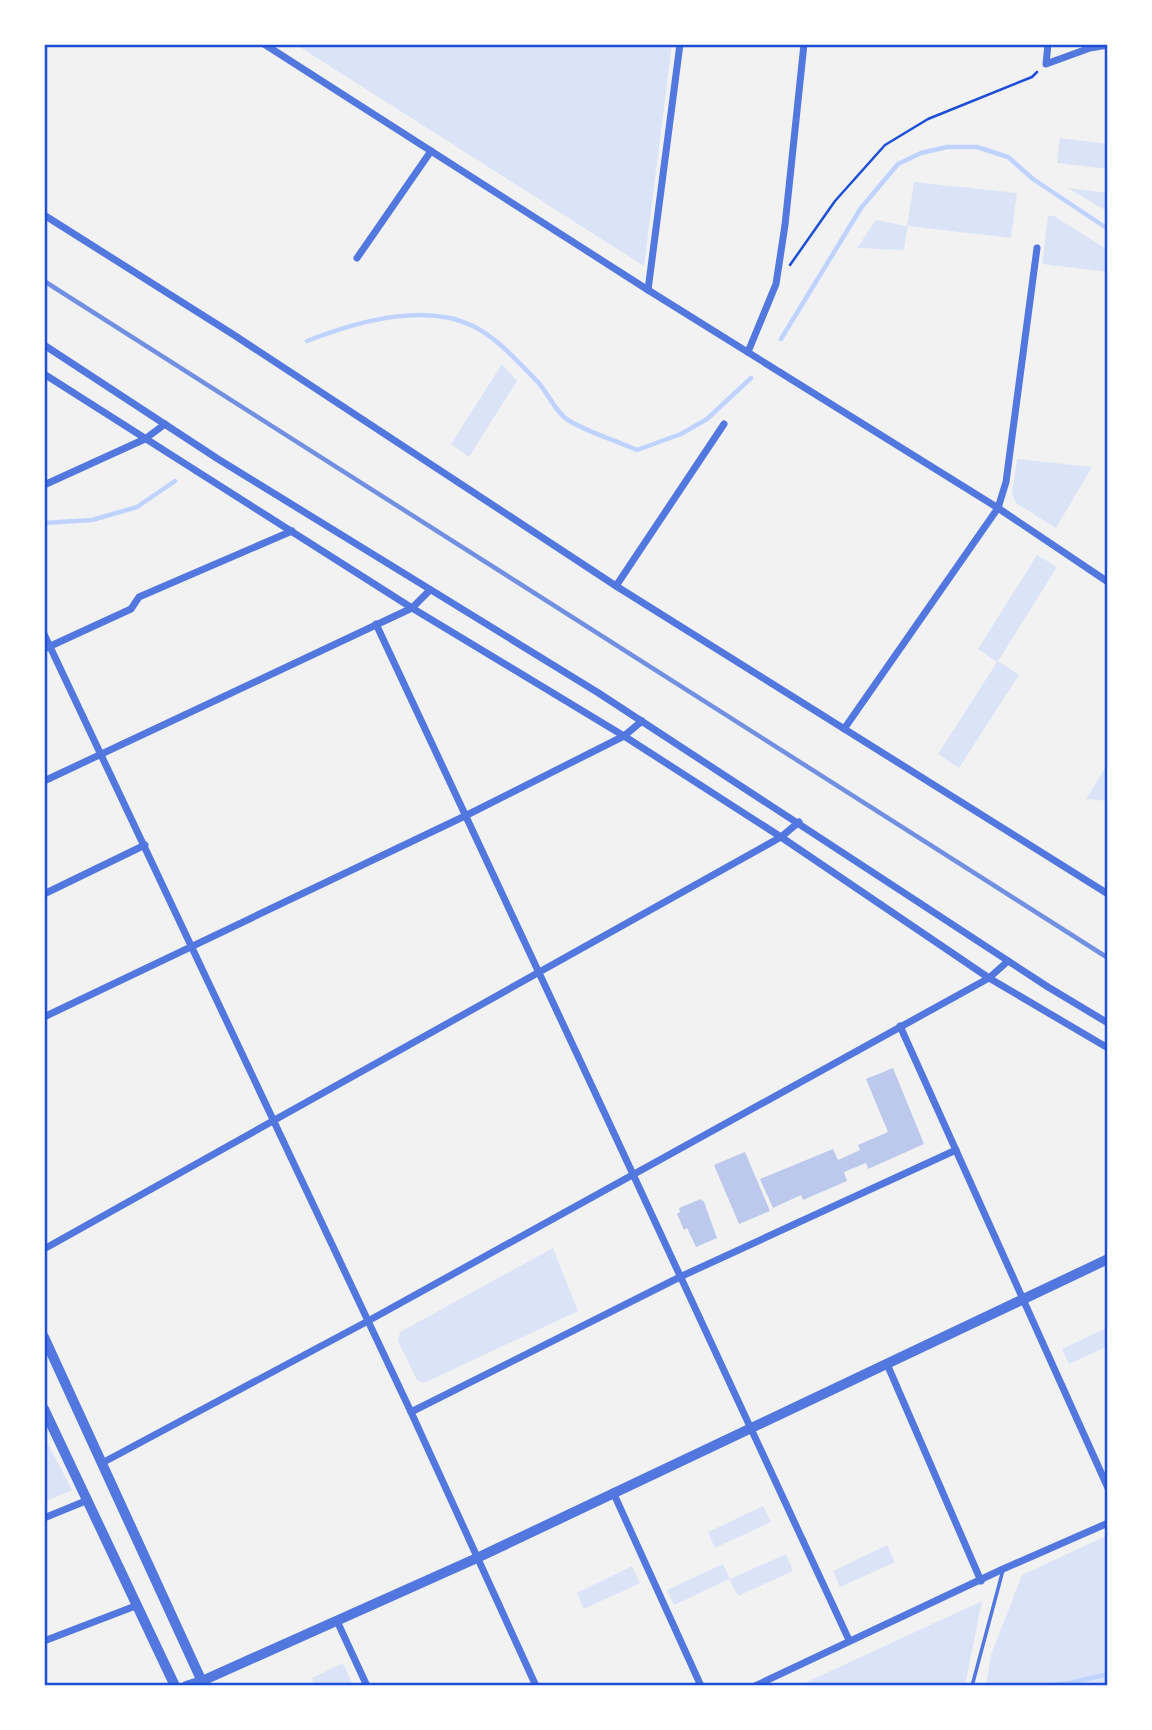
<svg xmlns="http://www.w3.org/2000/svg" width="1152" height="1730" font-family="'Noto Sans',sans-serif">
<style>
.green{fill:#dbe4f7}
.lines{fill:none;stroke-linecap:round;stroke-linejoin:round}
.stream{stroke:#bfd3fe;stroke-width:4.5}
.building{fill:#bdc9ec}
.path{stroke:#1d4ed8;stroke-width:2.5}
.service{stroke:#5277de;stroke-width:3.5}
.minor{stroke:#5277de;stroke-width:7}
.tertiary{stroke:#5277de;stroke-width:10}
.rail{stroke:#7290e2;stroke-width:4.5}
.neatline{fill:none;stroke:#1d4ed8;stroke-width:2.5}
</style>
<rect width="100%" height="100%" fill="#f2f2f2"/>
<g class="green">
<path d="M295,44H672L644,266Z"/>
<path d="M1060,138L1108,144V169L1057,163Z"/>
<path d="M914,182L1017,193L1011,238L908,226L904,250L857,248L876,220L907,226Z"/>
<path d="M1068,188L1108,193V212Z"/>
<path d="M1048,216H1054L1108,250V272L1042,264Z"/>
<path d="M502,364L517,381L469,457L451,444Z"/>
<path d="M1017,459L1092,467L1056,528L1016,503L1012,494Z"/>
<path d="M1037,555L1057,567L998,661L1019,675L959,768L938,754L997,662L978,649Z"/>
<path d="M1108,763V801L1086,799Z"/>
<path d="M553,1248L578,1311L424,1383L417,1380L398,1341L400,1332Z"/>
<path d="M1108,1327V1346L1069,1364L1062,1349Z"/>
<path d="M44,1436L72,1490L44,1502Z"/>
<path d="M763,1506L771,1522L715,1548L708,1532Z"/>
<path d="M1108,1535V1686H986L991,1655L1022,1575Z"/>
<path d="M887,1545L895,1562L840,1587L833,1571Z"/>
<path d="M786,1554L793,1571L738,1596L729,1579L674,1605L667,1590L723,1564L730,1579Z"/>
<path d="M632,1566L640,1583L584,1609L577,1593Z"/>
<path d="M982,1601L965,1686H798Z"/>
<path d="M343,1663L353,1686H316L312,1678Z"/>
</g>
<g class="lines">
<g class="stream">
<path d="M781,339L861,208L898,164L921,153L947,147H977L1008,157L1033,179L1108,229"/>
<path d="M307,341C355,322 424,302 473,326C497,338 516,360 535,379C547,390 554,411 568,420C589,433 615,440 637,450L681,434L707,419L751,378"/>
<path d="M44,523L92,520L137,507L175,481"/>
<path d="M1039,1686L1070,1683L1108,1674"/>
</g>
</g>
<g class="building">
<path d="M893,1068L924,1144L868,1169L866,1163L844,1172L847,1181L803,1200L801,1195L773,1208L760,1179L833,1149L838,1160L860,1150L858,1145L888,1132L866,1079Z"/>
<path d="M745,1152L770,1211L739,1224L714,1165Z"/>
<path d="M701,1199L704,1202L717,1238L696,1247L687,1228L684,1230L677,1214L680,1212L679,1208Z"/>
</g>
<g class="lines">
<path class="path" d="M790,265L835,201L885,145L928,119L1032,77L1037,72"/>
<path class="service" d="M972,1686L1003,1570"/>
<g class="minor">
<path d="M264,44L648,290L998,508L1108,582"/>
<path d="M1048,44L1046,64L1090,48L1108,45"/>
<path d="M44,215L234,335L616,586L1108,894"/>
<path d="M357,258L431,151"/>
<path d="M648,290L680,44"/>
<path d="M44,345L218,459L597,692L1048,987L1108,1023"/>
<path d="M748,352L776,284L785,225L804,44"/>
<path d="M44,374L412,608L624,736L781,837L989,978L1108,1048"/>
<path d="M44,485L145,439L165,424"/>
<path d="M616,586L724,424"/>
<path d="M376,624C534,963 693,1300 849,1640"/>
<path d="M44,634L411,1412L536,1686"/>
<path d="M44,649L131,609L139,597L292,531"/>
<path d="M844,729L998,508L1006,482L1037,248"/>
<path d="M44,781L412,608L430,590"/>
<path d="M44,894L145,845"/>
<path d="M44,1017L465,816L624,736L642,721"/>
<path d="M900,1026L1108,1488"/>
<path d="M44,1249L781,837L799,822"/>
<path d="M887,1364L981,1581"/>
<path d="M411,1412L682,1276L956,1150"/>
<path d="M102,1463L368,1321L989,978L1008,961"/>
<path d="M613,1492L701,1686"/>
<path d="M44,1518L88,1500"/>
<path d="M337,1621L367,1686"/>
<path d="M44,1641L138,1605"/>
<path d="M755,1686L1003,1569L1108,1523"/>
</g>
<g class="tertiary">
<path d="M44,1337L204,1686"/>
<path d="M44,1409L175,1686"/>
<path d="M186,1686L202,1681L477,1558L1108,1259"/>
</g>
<path class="rail" d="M44,281L1108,958"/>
</g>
<rect width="1152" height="1730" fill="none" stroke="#ffffff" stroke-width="91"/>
<rect x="46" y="46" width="1060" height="1638" class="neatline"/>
</svg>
